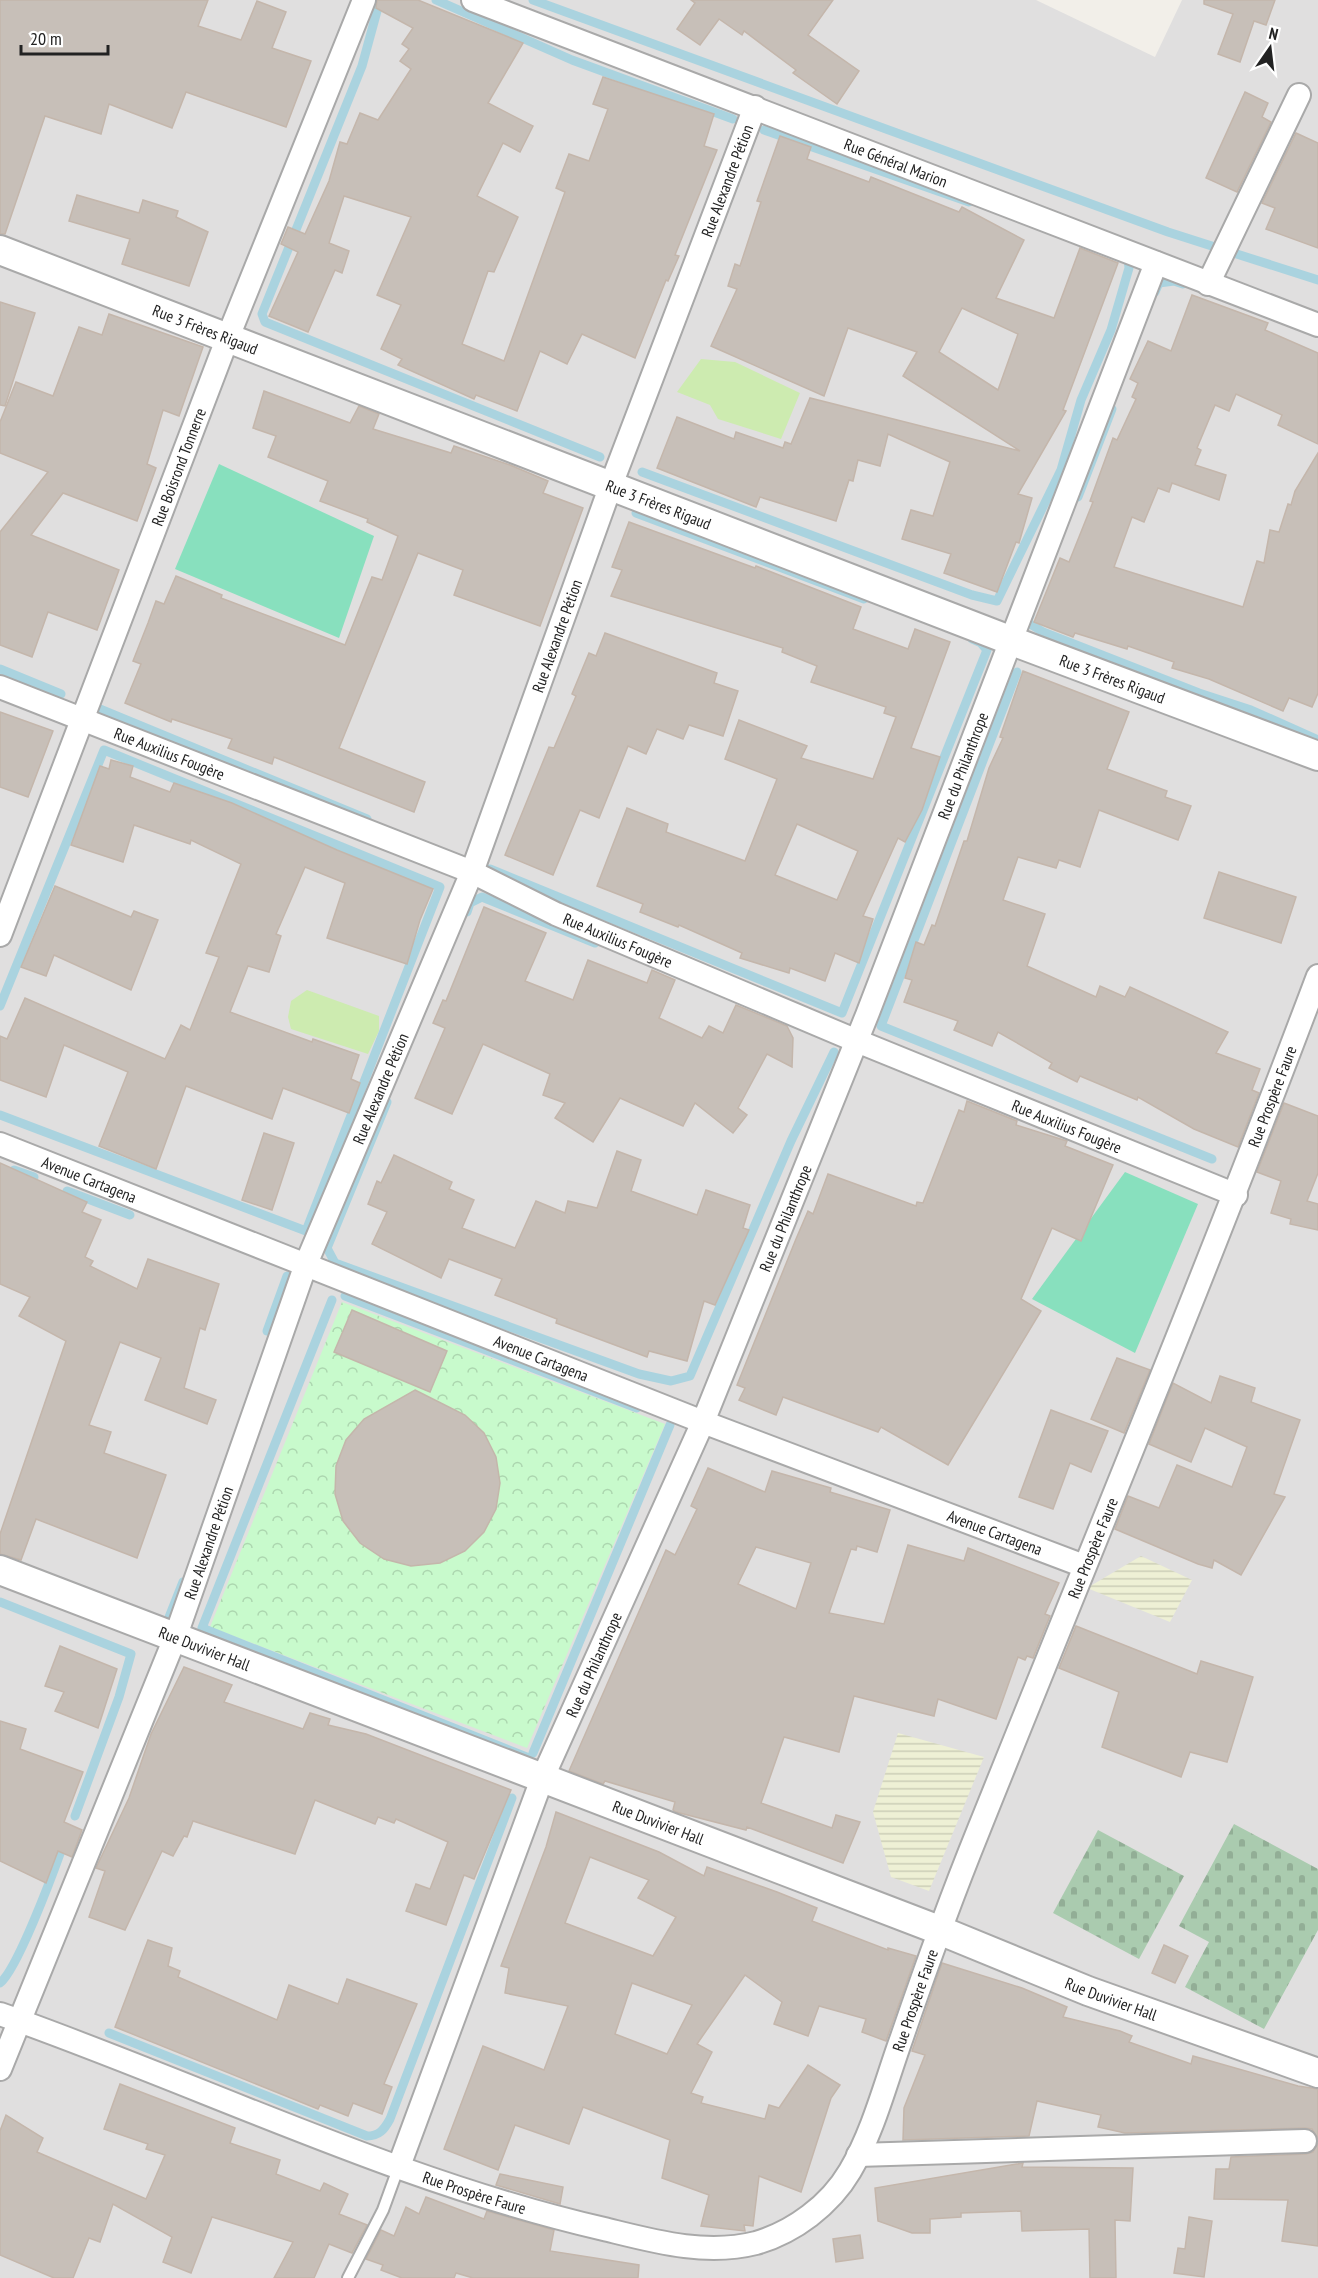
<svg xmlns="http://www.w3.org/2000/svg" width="1318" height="2278" font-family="'PT Sans Narrow',sans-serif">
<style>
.residential{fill:#e0dfdf}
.farmland{fill:url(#farmland-rules)}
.cemetery{fill:url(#cemetery-stones)}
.park{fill:url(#park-crowns)}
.garden{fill:#cdebb0}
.pitch{fill:#88e0be}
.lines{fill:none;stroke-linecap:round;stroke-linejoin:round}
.stream{stroke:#aad3df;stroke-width:9}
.building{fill:#c7bfb8;stroke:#c4b6ab;stroke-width:1.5;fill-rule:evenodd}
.service-casing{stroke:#a9a9a9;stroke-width:14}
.minor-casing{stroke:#a9a9a9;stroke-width:26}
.tertiary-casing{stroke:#a9a9a9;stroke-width:32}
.service{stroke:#fff;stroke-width:10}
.minor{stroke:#fff;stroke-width:22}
.tertiary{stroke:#fff;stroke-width:28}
.labels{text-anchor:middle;stroke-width:4.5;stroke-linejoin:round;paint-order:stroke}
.street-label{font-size:16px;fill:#222;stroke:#fff}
</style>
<defs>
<pattern id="farmland-rules" width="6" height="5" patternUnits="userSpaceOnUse" patternTransform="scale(1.5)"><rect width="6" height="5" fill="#eef0d5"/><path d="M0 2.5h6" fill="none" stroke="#ccceb7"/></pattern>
<pattern id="cemetery-stones" width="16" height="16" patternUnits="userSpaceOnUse" patternTransform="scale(1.5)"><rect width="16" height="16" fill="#aacbaf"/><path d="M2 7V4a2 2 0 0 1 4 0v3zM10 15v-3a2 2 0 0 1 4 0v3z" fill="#92ae96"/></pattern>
<pattern id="park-crowns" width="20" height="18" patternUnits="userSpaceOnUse" patternTransform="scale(1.5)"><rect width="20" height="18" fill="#c8facc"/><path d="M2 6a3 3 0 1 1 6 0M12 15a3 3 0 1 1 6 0" fill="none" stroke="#acd6af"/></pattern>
</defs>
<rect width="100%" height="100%" fill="#f2efe9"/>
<path class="residential" d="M0,0H1036L1155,57L1182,0H1318V2278H0Z"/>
<g class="farmland">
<path d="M1141,1556L1192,1580L1170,1622L1087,1588Z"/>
<path d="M898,1733L984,1757L929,1891L891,1877L873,1812Z"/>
</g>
<g class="cemetery">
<path d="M1234,1824L1318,1869V1930L1264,2029L1185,1987L1209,1942L1179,1926Z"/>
<path d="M1098,1830L1184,1876L1139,1959L1053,1913Z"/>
</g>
<path class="park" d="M342,1302L665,1424L527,1748L210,1627Z"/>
<g class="garden">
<path d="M701,359L735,362L800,393L781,439L718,419L710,405L677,392Z"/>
<path d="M307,990L379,1016V1031L368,1054L291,1029L288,1017L291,1001Z"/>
</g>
<g class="pitch">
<path d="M219,464L374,536L339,638L175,569Z"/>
<path d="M1125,1172L1198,1204L1135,1353L1032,1299Z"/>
</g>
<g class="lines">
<g class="stream">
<path d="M380,0L362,66L262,314L265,322L600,457"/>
<path d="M436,0L572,60L733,119"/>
<path d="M533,0L1168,232L1318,280"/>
<path d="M764,130L969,202"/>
<path d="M1155,292L1159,283L1174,281L1183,284"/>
<path d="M642,472L972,595L997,601L1061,470L1081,400L1111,330L1129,268L1128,258L1123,257"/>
<path d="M1078,497L1112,409"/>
<path d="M636,513L864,599"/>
<path d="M1030,615L1027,622L1043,632L1199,693L1251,710L1318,740"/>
<path d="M0,669L61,694"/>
<path d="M1017,672L881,1026L1212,1159"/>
<path d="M95,707L367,819"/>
<path d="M490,869L842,1013L987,650L981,643L972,639"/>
<path d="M467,912L470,903L482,897L595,943"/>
<path d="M0,1006L104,750L440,887L306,1231L0,1115"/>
<path d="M387,1102L327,1248L335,1263L639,1374L671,1381L690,1376L791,1141L834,1052"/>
<path d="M14,1170L34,1177"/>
<path d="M67,1191L130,1215"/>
<path d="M345,1296L637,1408"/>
<path d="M332,1300L202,1628L529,1758"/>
<path d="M267,1331L287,1276"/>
<path d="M0,1602L131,1654L119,1697L75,1816"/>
<path d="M164,1630L183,1582"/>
<path d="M533,1753L670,1425"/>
<path d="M0,1983C17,1970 52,1876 61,1851"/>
<path d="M109,2033L367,2136C379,2136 384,2130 390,2119L512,1798"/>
</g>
</g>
<g class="building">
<path d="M0,0H208L198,26L241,40L257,1L286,12L272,48L311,61L286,127L186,92L172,128L109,104L101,134L45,116L5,234H0Z"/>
<path d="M377,0H418L523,43L488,103L533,126L520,152L503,143L477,196L518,217L494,272L488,271L462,344L504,361L565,192L556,188L569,154L589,161L608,109L593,104L603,77L714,114L704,146L717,150L675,255L679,256L668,281L666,280L635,358L582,334L567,364L540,351L517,411L476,395L474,399L398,365L402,359L381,349L401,305L377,295L411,217L344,196L329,243L349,251L342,273L335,270L308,332L269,316L298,252L281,244L288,227L305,234L329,181L340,142L347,144L360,113L378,120L411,69L400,61L409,49L402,44L413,28L376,8Z"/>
<path d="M691,0H833L808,35L859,71L837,104L793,73L796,70L744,31L742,35L719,19L700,45L677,29L695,3Z"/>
<path d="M1204,0H1275L1266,25L1254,21L1240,62L1218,54L1233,14L1204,4Z"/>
<path d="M1245,92L1268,103L1262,117L1271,122L1237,192L1206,178Z"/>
<path d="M1296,133L1318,143V248L1266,229L1275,208L1262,203Z"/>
<path d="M780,136L811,147L807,159L869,182L871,177L959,212L962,207L1024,240L996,298L1054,318L1080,248L1118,263L1063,410L1066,411L1018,494L1032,498L1019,543L1016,542L997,592L944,573L951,554L902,539L911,510L933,516L950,462L888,434L880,466L858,460L853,481L849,480L836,521L760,497L756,507L657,468L677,417L734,439L736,432L783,448L785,442L791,444L810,398L1020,451L903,376L917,352L848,328L824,396L711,346L737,289L728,286L735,264L740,266L761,202L757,201ZM962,308L1018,334L998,390L939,352Z"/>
<path d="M77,195L139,213L143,200L178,211L176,217L208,232L189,286L122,264L130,239L69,221Z"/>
<path d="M1192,295L1268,323L1265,330L1318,353V444L1278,425L1282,415L1236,394L1229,411L1215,405L1197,448L1201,450L1195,465L1226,475L1219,500L1172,483L1169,492L1158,488L1144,522L1132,517L1114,567L1243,607L1257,561L1264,563L1270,530L1279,532L1288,504L1291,505L1295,491L1318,453V693L1312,707L1289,698L1283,711L1209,679L1172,668L1174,662L1128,646L1127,649L1075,633L1073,637L1034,622L1060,558L1069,562L1093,502L1090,501L1113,438L1117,440L1136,399L1132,397L1138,383L1130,379L1148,341L1171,351Z"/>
<path d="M0,302L35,313L5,406L0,405Z"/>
<path d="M109,314L203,347L179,416L163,410L147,464L156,468L137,521L63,493L31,535L119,570L97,630L48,612L32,657L0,645V532L48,472L0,453V422L16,382L53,396L79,327L102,335Z"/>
<path d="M264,391L350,423L359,406L379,414L373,429L451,453L454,446L510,465L548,481L543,493L583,508L540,626L454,595L463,570L418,553L339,748L425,782L414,812L274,757L272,764L228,748L232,739L172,719L171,722L125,703L141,664L133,661L148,623L156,601L164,604L176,576L222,595L221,598L345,645L372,577L382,580L398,536L367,522L368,519L320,501L328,481L268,457L276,436L253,428Z"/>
<path d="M629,522L755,568L756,566L861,607L853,629L908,649L915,629L950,642L911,748L940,757L922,810L905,842L898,838L863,916L873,919L859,963L835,953L825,981L790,968L789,973L740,958L742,953L679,925L678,927L640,912L643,904L597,886L627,808L668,824L666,832L745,861L777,779L725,759L739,720L807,746L801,758L873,779L896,717L884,713L886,707L811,682L817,666L782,652L783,648L611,596L622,570L612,567ZM797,824L858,851L837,900L775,875Z"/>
<path d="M605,633L717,673L714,683L738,691L723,736L689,725L683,739L657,729L646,754L628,746L599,818L580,810L553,875L505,855L549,747L554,748L576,696L572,694L589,653L596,656Z"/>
<path d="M1023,671L1129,712L1107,769L1167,791L1165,797L1191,806L1178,840L1099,810L1080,867L1059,860L1056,868L1018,857L1003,900L1045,914L1027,966L1096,997L1100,986L1125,997L1130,987L1228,1032L1216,1053L1260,1069L1252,1090L1259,1093L1238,1147L1194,1129L1138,1097L1137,1100L1080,1076L1077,1082L1049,1068L1052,1063L998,1032L992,1046L954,1030L958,1021L904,1002L912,980L905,978L916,942L924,945L932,925L935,926L964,841H967L989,768L1003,738L1000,737Z"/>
<path d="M0,712L53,731L28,797L0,787Z"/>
<path d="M111,760L133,766L130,777L170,792L174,783L232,803L337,850L433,889L420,920L407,964L327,938L345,883L305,867L276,934L281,936L269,972L248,966L230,1012L312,1042L313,1039L359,1055L351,1079L360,1083L349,1113L283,1088L272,1119L186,1086L156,1169L99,1146L128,1072L64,1045L46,1097L0,1080V1036L7,1039L25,998L165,1059L181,1025L190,1030L219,957L206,953L241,864L191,840L190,844L134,825L123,862L71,845L100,766L109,769Z"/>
<path d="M1219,872L1296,897L1281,943L1204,918Z"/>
<path d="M55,886L131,917L134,911L158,920L131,990L54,955L46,976L21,967Z"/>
<path d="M484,907L546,933L525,981L573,1000L588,960L647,983L652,970L675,980L659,1018L702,1038L709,1026L723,1033L736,1005L787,1026L793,1038L792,1067L767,1054L738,1108L747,1115L733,1133L695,1103L683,1126L620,1098L593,1142L555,1118L565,1103L543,1095L550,1074L483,1044L452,1114L415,1098L445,1028L433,1023L443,1000L446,1001Z"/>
<path d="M967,1101L1017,1121L1016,1125L1067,1141L1065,1146L1113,1165L1081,1241L1052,1228L1021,1299L1041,1311L948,1465L881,1427L878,1432L783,1397L776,1415L739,1400L745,1388L737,1385L796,1239L808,1211L813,1214L828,1174L916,1206L917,1202L923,1203L959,1110L964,1112Z"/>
<path d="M1284,1103L1318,1116V1173L1307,1201L1318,1204V1230L1290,1224L1291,1219L1271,1213L1281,1181L1257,1172Z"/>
<path d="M264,1133L294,1143L272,1210L242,1200Z"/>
<path d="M617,1151L641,1160L631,1191L697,1215L706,1190L750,1205L743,1228L749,1230L715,1305L704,1301L687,1361L649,1351L647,1357L556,1323L557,1319L495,1295L502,1279L449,1259L441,1278L372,1244L387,1212L368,1204L377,1181L381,1183L394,1155L452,1182L449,1189L474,1200L462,1228L515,1248L536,1201L565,1213L568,1201L597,1208Z"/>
<path d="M0,1163L87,1202L82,1212L101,1220L85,1257L93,1261L90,1266L137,1289L148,1259L219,1284L205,1330L200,1328L184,1388L216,1400L207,1424L145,1400L161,1358L120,1342L89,1425L111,1432L104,1453L166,1475L137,1558L36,1519L21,1560L0,1554V1534L66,1341L19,1316L30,1297L0,1284Z"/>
<path d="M352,1310L447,1351L430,1392L334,1352Z"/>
<path d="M1117,1358L1150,1370L1124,1433L1091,1419Z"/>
<path d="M1220,1376L1255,1388L1251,1402L1300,1420L1274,1494L1285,1497L1241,1575L1214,1560L1212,1568L1198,1564L1115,1529L1128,1496L1159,1508L1177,1465L1232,1487L1247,1447L1205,1428L1191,1462L1149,1444L1173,1383L1211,1403Z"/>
<path d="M415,1390L465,1415L484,1433L496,1457L500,1483L496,1509L484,1532L465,1551L440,1563L411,1566L384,1559L360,1543L343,1521L335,1494L336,1466L346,1440L364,1419Z"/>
<path d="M1051,1410L1108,1431L1091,1472L1070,1463L1053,1509L1019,1497Z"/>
<path d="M708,1468L765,1492L772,1471L831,1488L830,1492L890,1510L877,1552L857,1546L856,1550L851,1549L829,1613L884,1624L908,1545L964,1561L968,1548L1059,1583L1045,1614L1050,1616L1033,1658L1027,1656L1025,1660L1018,1657L996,1719L938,1699L934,1716L854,1696L839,1752L784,1737L761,1803L832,1828L836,1815L860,1822L843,1863L747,1827L746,1830L676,1812L673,1810L675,1802L605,1781L603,1784L569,1771L666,1550L675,1555L697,1509L691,1506ZM756,1547L811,1563L796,1609L738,1584Z"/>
<path d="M1076,1626L1197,1674L1201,1661L1253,1677L1227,1762L1190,1752L1181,1777L1102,1747L1119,1692L1059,1668Z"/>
<path d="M60,1646L117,1669L98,1728L55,1711L64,1692L45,1686Z"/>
<path d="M184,1667L232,1685L224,1702L303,1729L310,1713L330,1719L328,1725L366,1734L511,1790L474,1879L464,1875L446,1925L406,1911L416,1884L430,1889L448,1842L396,1819L394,1823L378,1817L375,1824L315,1800L295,1854L193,1821L187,1837L184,1836L173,1856L162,1851L125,1930L89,1917L105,1871L96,1868L129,1798L151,1734Z"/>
<path d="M0,1721L26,1729L20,1749L83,1772L64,1822L82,1830L72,1857L58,1851L46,1883L0,1861Z"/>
<path d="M556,1812L659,1852L704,1876L707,1867L777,1892L817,1908L812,1921L888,1950V1948L916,1956L886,2041L862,2032L866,2019L819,2006L808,2036L774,2024L782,2002L745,1975L697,2044L712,2052L691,2093L703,2097L701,2103L765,2119L769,2105L779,2108L808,2065L840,2085L831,2098L801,2192L759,2176L753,2226L744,2225L745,2231L701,2226L709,2195L662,2178L670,2140L583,2107L569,2144L515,2125L498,2170L444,2149L483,2046L544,2070L568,2006L505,1993L509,1968L501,1966L546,1847ZM590,1857L649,1880L638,1898L676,1917L653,1956L565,1923ZM632,1983L692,2005L667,2054L615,2034Z"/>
<path d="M148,1940L172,1948L168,1966L180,1971L178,1977L277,2020L289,1985L338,2004L347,1979L417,2004L384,2084L392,2087L382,2114L353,2103L348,2116L320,2105L318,2109L115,2027Z"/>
<path d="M1164,1945L1188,1956L1175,1983L1152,1973Z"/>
<path d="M942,1963L1022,1988L1067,2007L1063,2017L1120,2031L1132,2036L1129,2042L1191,2064L1193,2056L1298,2086L1318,2089V2139L1312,2129L1305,2128L1125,2133L1098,2127L1101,2115L1037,2101L1029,2136L903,2140L904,2108L925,2055L912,2051Z"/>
<path d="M120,2084L235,2128L230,2143L280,2160L276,2174L320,2191L324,2183L348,2194L339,2214L367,2225L352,2253L329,2244L314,2278H274L293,2242L212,2217L191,2273L163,2262L172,2237L113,2204L100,2242L89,2238L73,2278H54L0,2255V2131L6,2115L43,2138L37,2152L146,2199L165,2155L146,2149L148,2144L104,2129Z"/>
<path d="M1318,2143V2246L1282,2241L1288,2200L1214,2199L1216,2169H1229L1231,2157L1306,2154L1313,2152Z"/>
<path d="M1023,2163L1022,2167L1133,2168L1130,2221L1115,2220L1116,2278H1090L1089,2229L1022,2231L1021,2211L961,2213V2217L930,2219V2233H912L878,2221L875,2188Z"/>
<path d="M500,2174L563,2187L560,2204L496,2185Z"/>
<path d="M426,2197L484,2219L487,2211L554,2230L550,2251L639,2265L638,2278H473L456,2273L454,2278H402L381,2270L383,2265L366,2259L381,2230L394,2236L406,2207L419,2214Z"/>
<path d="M1189,2217L1212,2221L1204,2277L1174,2273L1178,2248L1185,2249Z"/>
<path d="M860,2235L863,2258L836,2262L833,2239Z"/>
</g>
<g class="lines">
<g class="service-casing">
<path id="service" d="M348,2278L383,2210L399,2166"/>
</g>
<g class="minor-casing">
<g id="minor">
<path id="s1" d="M473,0L1318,325"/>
<path d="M1208,284L1299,95"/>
<path id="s2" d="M0,687L472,872L556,914L857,1041L1236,1195"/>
<path id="s3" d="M0,935L228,337L364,0"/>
<path id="s4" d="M0,1144L703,1422L1084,1566"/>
<path id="s5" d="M0,2014C199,2084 398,2182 604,2229C653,2241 705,2256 756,2243C794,2232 830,2205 850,2171C874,2130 886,2081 902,2037C926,1967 951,1898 979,1829C1093,1545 1210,1263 1318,976"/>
<path id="s6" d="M0,2069L175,1638L306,1264L472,872L611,485L755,107"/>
<path d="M858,2155L1305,2141"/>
<path id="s7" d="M399,2166L542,1779L703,1422L867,1015L1156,263"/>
</g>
</g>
<g class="tertiary-casing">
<g id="tertiary">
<path id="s8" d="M0,250L1012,641L1318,756"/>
<path id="s9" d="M0,1570L939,1930L1088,1991L1318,2073"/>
</g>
</g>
<use href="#service" class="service"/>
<use href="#minor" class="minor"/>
<use href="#tertiary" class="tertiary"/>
</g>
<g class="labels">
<g class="street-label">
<text dy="6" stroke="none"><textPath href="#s1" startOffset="453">Rue Général Marion</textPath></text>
<text dy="6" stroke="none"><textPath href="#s6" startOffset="2024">Rue Alexandre Pétion</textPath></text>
<text dy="6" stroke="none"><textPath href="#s8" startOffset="220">Rue 3 Frères Rigaud</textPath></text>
<text dy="6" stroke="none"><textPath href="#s3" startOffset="501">Rue Boisrond Tonnerre</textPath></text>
<text dy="6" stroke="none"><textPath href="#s8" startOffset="706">Rue 3 Frères Rigaud</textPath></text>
<text dy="6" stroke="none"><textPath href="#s6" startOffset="1538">Rue Alexandre Pétion</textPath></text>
<text dy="6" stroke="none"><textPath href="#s8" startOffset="1192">Rue 3 Frères Rigaud</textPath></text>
<text dy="6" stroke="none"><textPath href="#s2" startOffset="182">Rue Auxilius Fougère</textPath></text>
<text dy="6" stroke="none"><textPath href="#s7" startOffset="1510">Rue du Philanthrope</textPath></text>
<text dy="6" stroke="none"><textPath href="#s2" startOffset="668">Rue Auxilius Fougère</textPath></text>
<text dy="6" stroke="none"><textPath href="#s6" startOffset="1052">Rue Alexandre Pétion</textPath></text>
<text dy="6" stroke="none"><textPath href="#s5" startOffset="2072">Rue Prospère Faure</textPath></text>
<text dy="6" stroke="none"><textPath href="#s2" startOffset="1154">Rue Auxilius Fougère</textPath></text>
<text dy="6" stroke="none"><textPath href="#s4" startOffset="96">Avenue Cartagena</textPath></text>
<text dy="6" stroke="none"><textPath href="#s7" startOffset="1024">Rue du Philanthrope</textPath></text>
<text dy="6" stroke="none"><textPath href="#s4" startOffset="582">Avenue Cartagena</textPath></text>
<text dy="6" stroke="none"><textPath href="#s4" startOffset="1068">Avenue Cartagena</textPath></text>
<text dy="6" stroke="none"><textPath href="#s6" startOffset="566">Rue Alexandre Pétion</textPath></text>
<text dy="6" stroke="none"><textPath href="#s5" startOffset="1586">Rue Prospère Faure</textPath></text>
<text dy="6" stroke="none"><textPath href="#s9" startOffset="219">Rue Duvivier Hall</textPath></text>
<text dy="6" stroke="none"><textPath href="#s7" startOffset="538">Rue du Philanthrope</textPath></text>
<text dy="6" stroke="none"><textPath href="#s9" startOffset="705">Rue Duvivier Hall</textPath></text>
<text dy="6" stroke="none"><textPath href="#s9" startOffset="1191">Rue Duvivier Hall</textPath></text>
<text dy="6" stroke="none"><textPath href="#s5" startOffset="1100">Rue Prospère Faure</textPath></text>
<text dy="6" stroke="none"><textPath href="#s5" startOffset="507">Rue Prospère Faure</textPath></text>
</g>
</g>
<g transform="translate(1270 48) rotate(14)" stroke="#ffffff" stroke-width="4.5" paint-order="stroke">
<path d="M0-4.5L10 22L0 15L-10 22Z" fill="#222222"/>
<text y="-9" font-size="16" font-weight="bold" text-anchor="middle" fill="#222222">N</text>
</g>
<path d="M21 45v9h87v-9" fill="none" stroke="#222222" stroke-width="3"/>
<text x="30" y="45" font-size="18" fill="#222222" stroke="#ffffff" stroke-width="4.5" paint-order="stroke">20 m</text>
</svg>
